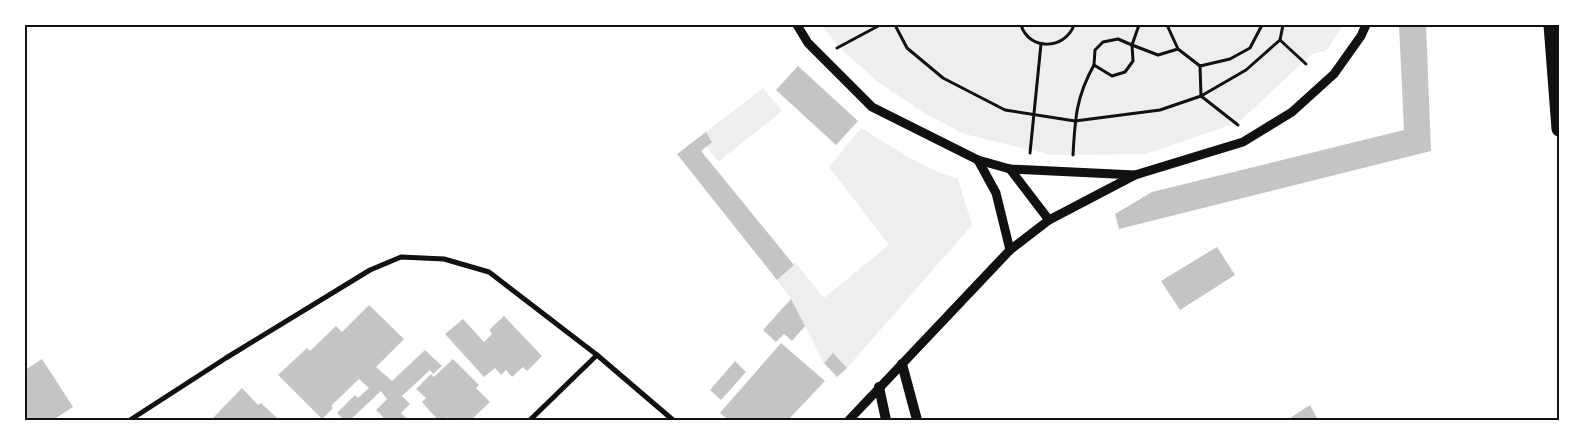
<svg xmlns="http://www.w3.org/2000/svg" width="1584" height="445" viewBox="0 0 1584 445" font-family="'IBM Plex Sans',sans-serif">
<rect width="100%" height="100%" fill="#fff"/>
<g fill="#eee">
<path d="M821,25H1343L1326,51L1312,54L1239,122L1146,154L1052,155L964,134L926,114L878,82L840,48Z"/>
<path d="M763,88L782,111L718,162L706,146L712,141L706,132Z"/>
<path d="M861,128C891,147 924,169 958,179L972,225L847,368L833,354L824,363L791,299L777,280L796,263L824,298L889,245L829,167Z"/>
</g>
<g fill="#c4c4c4">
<path d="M1399,25H1426L1431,151L1119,229L1115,214L1152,192L1404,130Z"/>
<path d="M798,66L858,121L836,145L776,90Z"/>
<path d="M706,132L712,142L701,151L794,265L777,280L677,154Z"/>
<path d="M1217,247L1235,275L1180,310L1161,281Z"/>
<path d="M791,299L805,326L792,341L784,334L776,342L763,330Z"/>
<path d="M369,305L404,339L376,367L392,381L425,350L442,366L433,374L430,370L402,396L410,404L401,413L408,420H386L376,410L387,399L381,391L350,420H344L337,413L355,395L358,398L369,388L359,379L331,406L333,408L322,419L278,375L307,348L310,351L336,326L342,332Z"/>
<path d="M504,316L542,356L527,371L523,367L512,377L506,370L501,375L495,368L484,377L445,334L463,319L484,342L492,334L489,330Z"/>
<path d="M781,343L825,381L788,420H729L720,413Z"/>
<path d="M833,353L847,368L837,377L824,363Z"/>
<path d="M42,359L73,407L53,420H25V370Z"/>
<path d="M453,359L479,385L476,388L490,402L471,420H451L448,417L444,420H438L422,402L426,398L416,389L431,374L434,377Z"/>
<path d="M735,361L746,372L721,400L710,390Z"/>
<path d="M242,388L258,405L261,403L279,420H211Z"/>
<path d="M1310,405L1318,420H1287Z"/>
</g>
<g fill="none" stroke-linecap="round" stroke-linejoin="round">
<g stroke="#111" stroke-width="3">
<path d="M895,25L907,48L943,78L1005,110L1075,121L1160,110L1201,96L1246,70L1280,40L1283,25"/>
<path d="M1021,25C1029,51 1065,50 1074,25"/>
<path d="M1139,25L1132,45L1158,55L1178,49"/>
<path d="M1167,25L1178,49L1200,66"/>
<path d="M1118,39L1132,45L1133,61L1125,72L1112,76L1094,65L1095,50L1103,42Z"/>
<path d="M1280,40L1306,64"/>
<path d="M837,48L880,25"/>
<path d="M1200,66L1201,96L1238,125"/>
<path d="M1200,66L1230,59L1250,48L1262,25"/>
<path d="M1030,153L1041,44"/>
<path d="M1073,155C1075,119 1076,97 1094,65"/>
</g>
<g stroke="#111" stroke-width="5">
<path d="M130,420L226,358L370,270L401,257L444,259L489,272L597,355L673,420"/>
<path d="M530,420L597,355"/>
</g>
<g stroke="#111" stroke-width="9">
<path d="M797,25L808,43L872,107L978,160L1010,169L1135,175"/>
<path d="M978,160L996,193L1010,250"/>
<path d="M1010,169L1049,220"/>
<path d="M849,420L1010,250L1049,220L1135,175L1243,142L1292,112L1334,74L1361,36L1366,25"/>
</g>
<g stroke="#111" stroke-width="10">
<path d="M902,364L917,420"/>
<path d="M879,387L886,420"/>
</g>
<path stroke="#111" stroke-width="15" d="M1551,25L1559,129"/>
</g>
<rect width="1584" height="445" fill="none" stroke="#ffffff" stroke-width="52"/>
<rect x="26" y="26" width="1532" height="393" fill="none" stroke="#111" stroke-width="2"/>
</svg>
